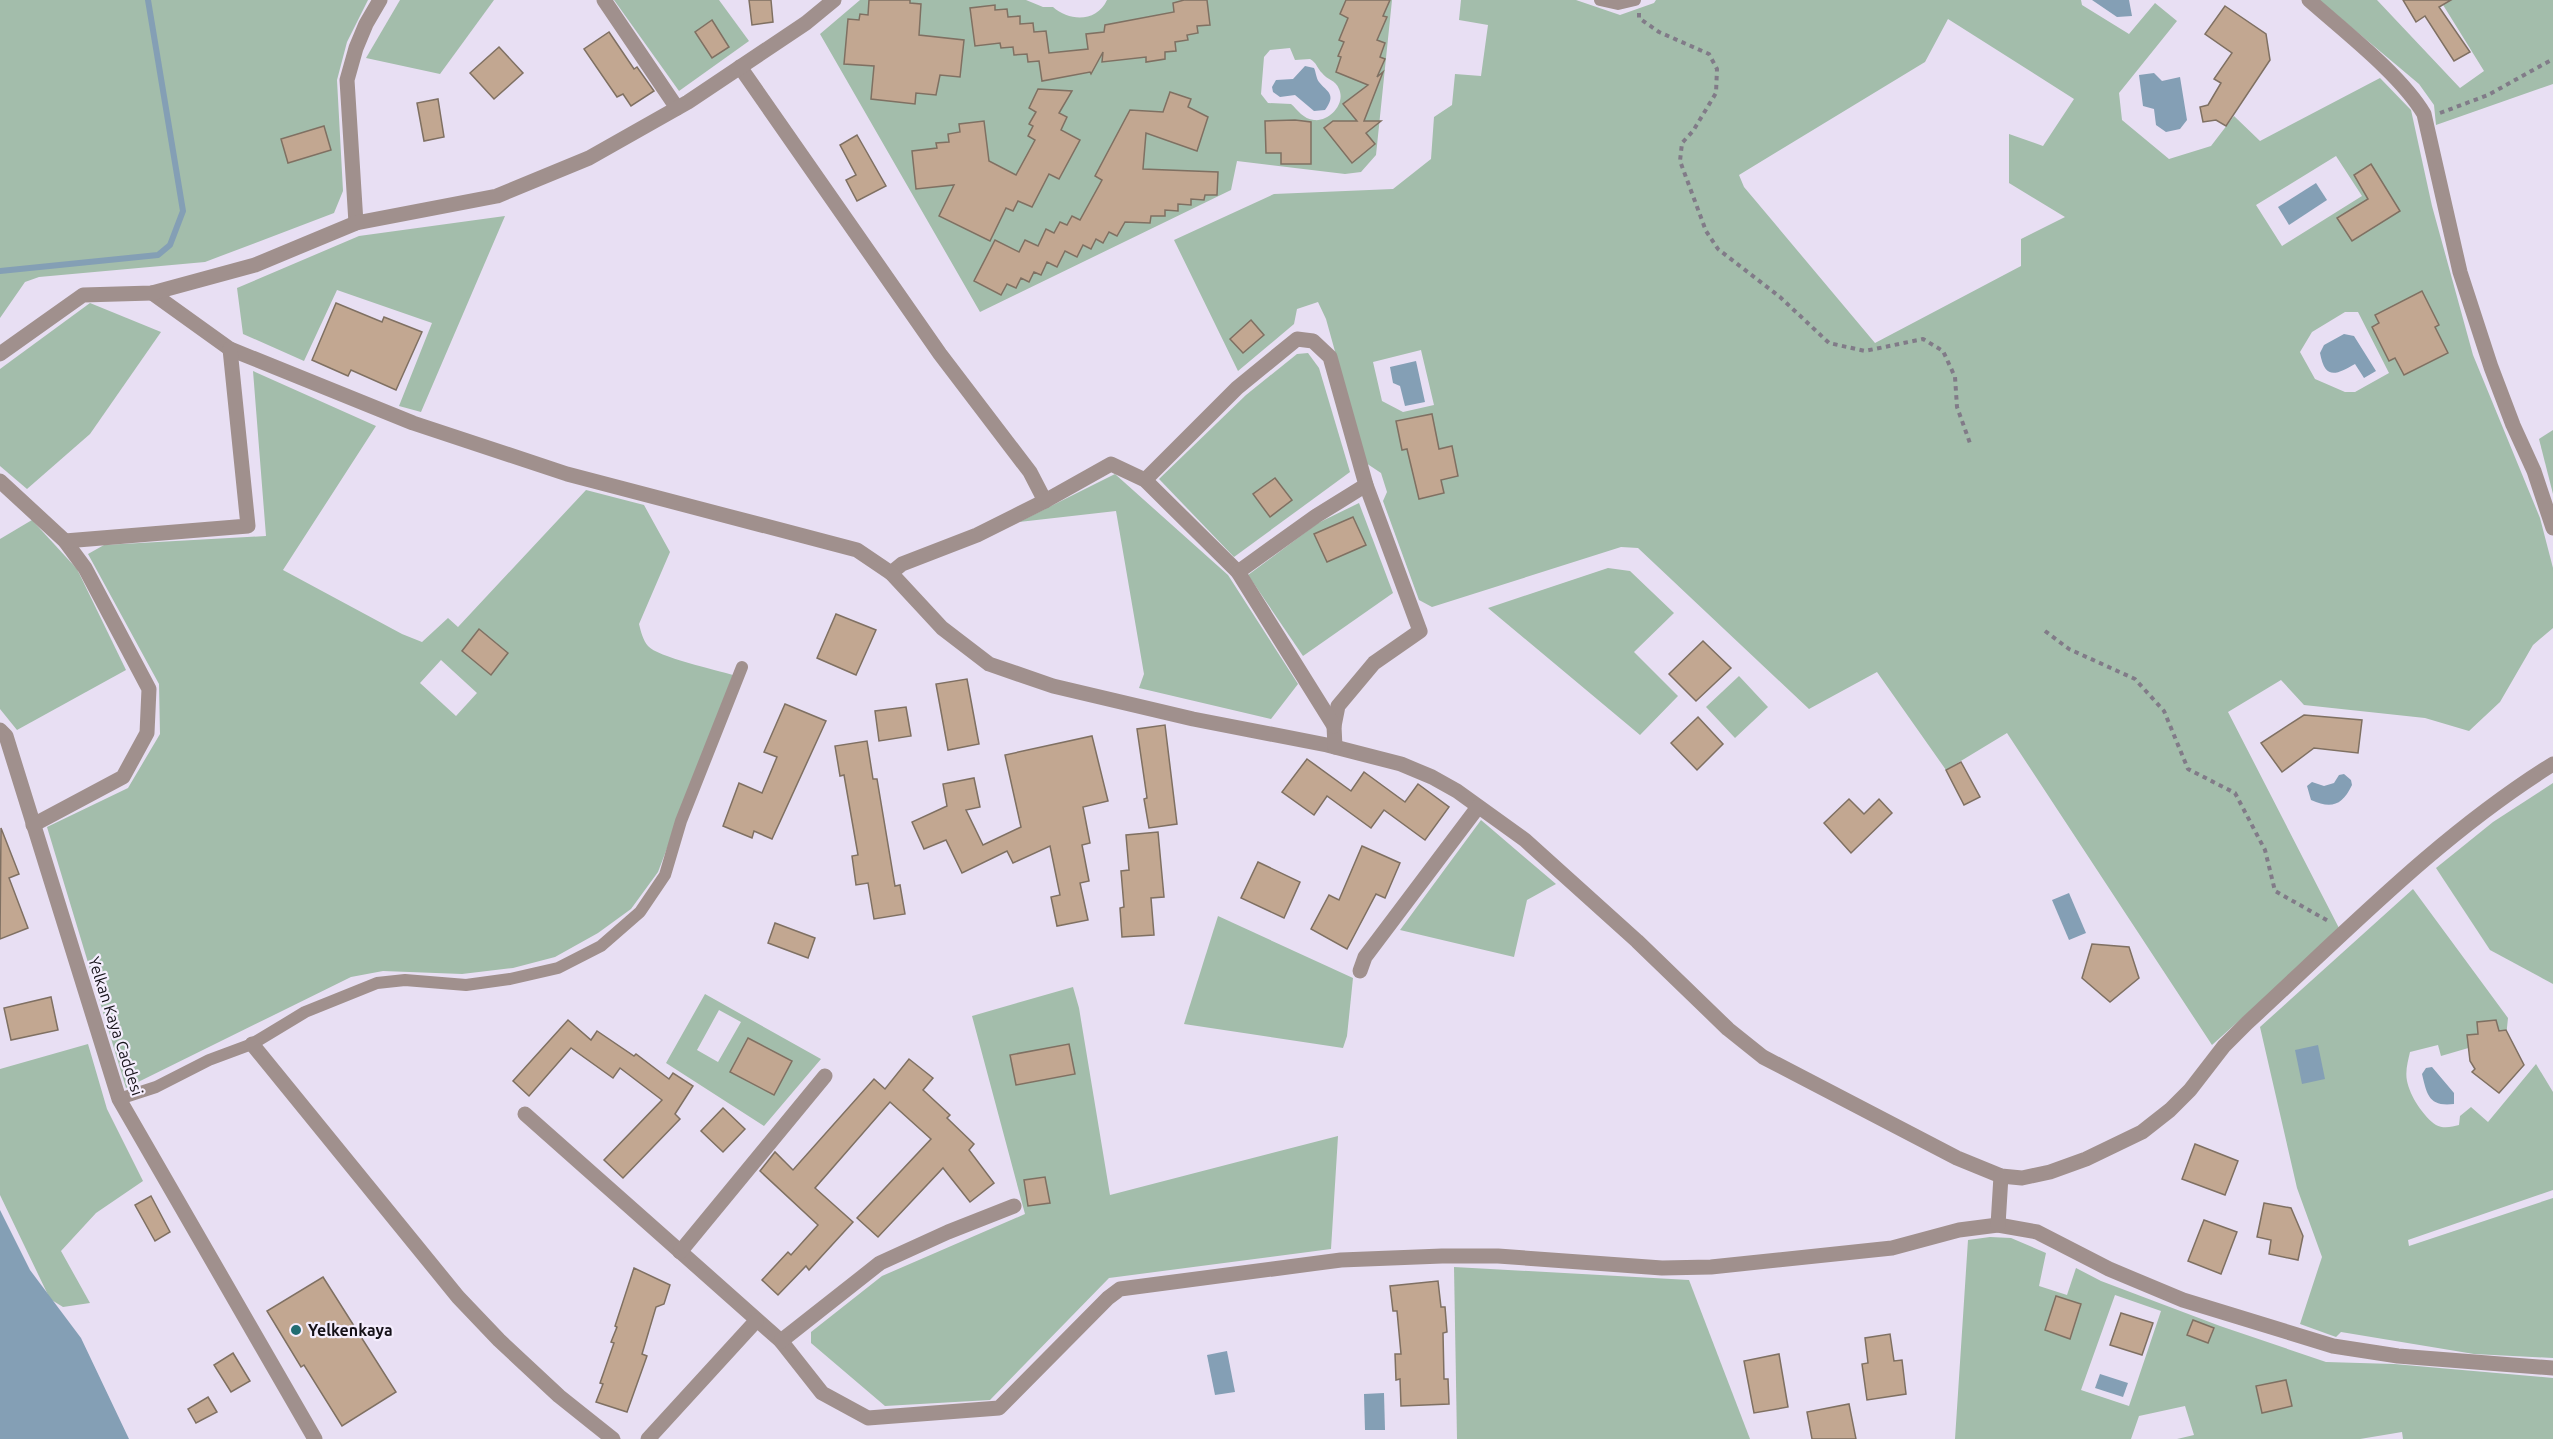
<svg xmlns="http://www.w3.org/2000/svg" width="2553" height="1439" viewBox="0 0 2553 1439" font-family="Ubuntu,sans-serif">
<rect width="100%" height="100%" fill="#e8dff3"/>
<g fill="#a3bdab" fill-rule="evenodd">
<path d="M0,0H368L347,42L337,80L343,191L334,213L205,262L39,277L25,282L0,318Z"/>
<path d="M400,0H494L440,74L366,58Z"/>
<path d="M614,0H719L749,41L679,91Z"/>
<path d="M860,0H1026L1043,7H1053C1070,22 1097,22 1107,0H1392L1376,155L1361,172L1345,174L1237,161L1231,190L980,312L820,34ZM1290,48L1295,60L1310,59C1317,63 1317,68 1322,73C1327,80 1336,80 1339,89C1346,104 1329,122 1314,120C1303,119 1298,110 1291,104L1268,103L1261,94L1264,57L1270,50Z"/>
<path d="M1461,0H1576L1620,15L1654,3L1656,0H2081L2082,5L2129,34L2155,3L2177,21L2119,93L2122,120L2169,159L2211,146L2234,116L2260,141L2380,78L2411,110L2432,206L2473,355L2540,518L2553,568V628L2533,645L2500,702L2469,731L2425,718L2304,705L2281,680L2228,712L2340,930L2212,1045L2007,733L1946,770L1877,672L1809,709L1638,548L1621,547L1432,607L1419,600L1383,501L1387,492L1381,473L1366,463L1326,319L1318,302L1297,309L1294,324L1238,371L1174,240L1274,194L1393,189L1431,159L1434,117L1452,105L1455,74L1481,76L1488,25L1459,20ZM1948,19L2074,99L2043,146L2009,134V183L2065,217L2021,239V266L1875,343L1744,187L1739,175L1925,62ZM2336,156L2362,196L2282,246L2256,205ZM2345,312H2358L2389,373L2355,392H2345L2315,379L2300,352L2312,332ZM1421,350L1434,405L1403,412L1382,401L1373,362Z"/>
<path d="M2319,0H2377L2460,88L2484,71L2440,0H2553V84L2436,125L2434,105L2419,84Z"/>
<path d="M505,216L421,412L399,406L432,323L337,290L304,361L243,334L237,288L359,236Z"/>
<path d="M90,303L161,332L90,434L27,489L0,466V369Z"/>
<path d="M1308,353L1319,368L1350,472L1234,557L1159,479L1246,395L1297,354Z"/>
<path d="M253,371L376,426L283,570L402,634L422,642L448,618L458,627L586,490L644,505L670,552L639,624C641,632 643,640 648,646C657,657 717,670 733,675L658,872L631,909L598,933L555,957L513,968L462,974L383,971L351,977L126,1088L47,827L128,788L160,734L159,684L88,554L104,545L266,536ZM441,660L477,693L456,716L420,683Z"/>
<path d="M2553,430V494L2539,439Z"/>
<path d="M1115,474L1228,575L1298,684L1271,719L1139,688L1144,674L1116,511L1019,522Z"/>
<path d="M1359,503L1393,593L1303,656L1248,575L1318,523Z"/>
<path d="M32,520L77,569L126,670L17,730L0,709V539Z"/>
<path d="M1608,568L1630,571L1674,613L1634,652L1678,696L1640,735L1488,608Z"/>
<path d="M1739,676L1768,707L1735,738L1706,707Z"/>
<path d="M2553,783V984L2490,950L2436,868L2493,822Z"/>
<path d="M1481,820L1556,884L1527,900L1514,957L1400,930Z"/>
<path d="M2413,889L2508,1018L2506,1037L2441,1056L2438,1045L2410,1052C2408,1061 2405,1071 2407,1081C2410,1096 2423,1116 2436,1125C2443,1129 2452,1127 2459,1125L2460,1116L2471,1107L2488,1122L2536,1064L2553,1092V1190L2408,1240L2409,1246L2553,1198V1358L2474,1354L2341,1332L2336,1337L2300,1324L2322,1257L2297,1188L2260,1027Z"/>
<path d="M1218,916L1353,978L1347,1036L1343,1048L1184,1024Z"/>
<path d="M1073,987L1079,1008L1110,1195L1338,1136L1331,1249L1109,1278L990,1400L885,1406L811,1343V1332L882,1276L1025,1214L972,1016Z"/>
<path d="M705,994L821,1059L764,1126L666,1063ZM719,1010L741,1022L718,1062L697,1050Z"/>
<path d="M88,1044L107,1109L143,1181L96,1213L61,1251L90,1303L63,1307L50,1299L0,1195V1069Z"/>
<path d="M1990,1237L2011,1238L2046,1253L2039,1286L2067,1295L2076,1268L2101,1281L2220,1326L2326,1362L2394,1364L2553,1378V1439H2403L2402,1432L2360,1439H2177L2194,1435L2185,1406L2139,1416L2131,1439H1955L1968,1240ZM2115,1295L2161,1311L2129,1406L2081,1390Z"/>
<path d="M1454,1267L1689,1280L1750,1439H1457Z"/>
</g>
<g fill="#849fb5">
<path d="M2092,0H2129L2132,16L2117,17Z"/>
<path d="M1305,66L1314,68C1316,72 1316,78 1319,82C1327,92 1337,94 1325,110L1314,111L1295,95L1280,97L1273,92L1272,87L1276,80L1293,79Z"/>
<path d="M2154,73L2162,81L2180,77L2187,120L2180,129L2166,132L2156,125L2154,109L2143,106L2139,75Z"/>
<path d="M2316,183L2327,200L2289,225L2278,207Z"/>
<path d="M2344,334L2354,336L2376,371L2364,378L2355,364C2336,375 2325,380 2320,353L2324,345Z"/>
<path d="M1416,361L1425,402L1405,406L1400,386L1393,383L1390,367Z"/>
<path d="M2344,774L2351,780L2352,785C2342,806 2331,809 2311,800L2307,786L2312,782L2324,786L2334,783L2339,775Z"/>
<path d="M2069,893L2086,933L2069,940L2052,900Z"/>
<path d="M2318,1045L2325,1079L2302,1084L2295,1050Z"/>
<path d="M2432,1067L2454,1093V1104C2429,1107 2427,1095 2422,1074L2426,1068Z"/>
<path d="M0,1210L30,1270L81,1338L129,1439H0Z"/>
<path d="M1227,1351L1235,1392L1215,1395L1207,1355Z"/>
<path d="M2100,1374L2128,1383L2123,1397L2095,1388Z"/>
<path d="M1384,1393L1385,1430H1365L1364,1394Z"/>
</g>
<g fill="none" stroke-linecap="round" stroke-linejoin="round">
<path stroke="#849fb5" stroke-width="6" d="M0,271L158,255L170,245L183,211L148,0"/>
</g>
<g fill="#c2a791" stroke="#7f7062" stroke-width="1.5">
<path d="M749,0H771L773,22L752,25Z"/>
<path d="M869,0H910V3L921,4L919,35L964,40L960,77L940,75L936,95L916,93L915,104L871,99L874,66L844,64L848,19L859,20L860,14L868,15Z"/>
<path d="M1184,0H1207L1210,25L1197,26L1198,33L1187,35L1188,40L1175,42L1176,51L1165,52V59L1146,62V57L1102,62L1103,52L1091,74L1090,72L1042,81L1039,61L1028,62L1027,54L1014,55L1013,47L1001,48L1000,43L975,46L970,8L995,5V10L1007,9L1008,17L1020,16V24L1033,23L1034,32L1046,31L1049,53L1088,49L1086,34L1104,32L1105,25L1174,12L1173,3Z"/>
<path d="M1346,0H1390L1383,16L1387,17L1377,40L1385,43L1380,57L1385,59L1377,77L1383,72L1364,121H1381L1366,133L1375,144L1352,163L1324,128L1333,121H1357L1343,104L1368,85L1336,72L1341,57L1338,56L1344,42L1339,40L1348,18L1340,14Z"/>
<path d="M2403,0H2451L2439,7L2470,52L2454,61L2425,16L2416,22Z"/>
<path d="M2225,6L2266,34L2270,60L2226,126L2216,120L2203,122L2200,107L2208,105L2221,83L2214,79L2232,53L2205,34Z"/>
<path d="M712,20L729,47L712,58L695,32Z"/>
<path d="M609,32L634,69L637,67L654,91L631,106L623,94L617,97L584,49Z"/>
<path d="M499,47L523,73L494,99L470,73Z"/>
<path d="M1038,89L1072,91L1059,113L1067,117L1061,130L1080,140L1059,179L1049,174L1032,207L1018,201L1013,211L1006,208L990,241L939,216L954,185L916,189L912,151L937,148L936,143L949,142L948,134L960,132L959,124L984,121L989,161L1016,175L1035,140L1028,136L1033,126L1029,124L1036,112L1029,108Z"/>
<path d="M1170,92L1191,99L1188,107L1208,117L1197,151L1146,133L1143,169L1218,172L1217,195H1205L1204,200L1191,199V205L1178,204V211L1165,210V216H1151L1150,223L1125,222L1117,236L1109,232L1103,243L1096,239L1091,249L1083,245L1077,257L1065,251L1057,267L1047,262L1041,275L1034,272L1029,282L1021,278L1016,288L1007,284L1001,295L974,281L995,240L1019,252L1025,240L1038,246L1046,229L1054,233L1060,222L1067,225L1072,216L1080,220L1102,180L1095,176L1130,110L1163,112Z"/>
<path d="M438,99L444,137L424,141L417,103Z"/>
<path d="M1295,120L1311,122V164H1281V153H1266L1265,121Z"/>
<path d="M324,126L331,150L288,163L281,139Z"/>
<path d="M857,135L886,186L857,201L846,180L856,175L840,145Z"/>
<path d="M2371,164L2400,211L2352,241L2337,218L2368,199L2354,175Z"/>
<path d="M2422,291L2439,325L2435,327L2448,353L2404,375L2395,358L2389,361L2372,327L2379,323L2375,315Z"/>
<path d="M336,303L382,322L384,317L422,332L396,390L351,370L348,376L312,360Z"/>
<path d="M1251,320L1264,335L1243,353L1230,339Z"/>
<path d="M1432,414L1439,449L1452,446L1458,476L1441,480L1444,493L1419,499L1407,449L1402,450L1396,421Z"/>
<path d="M1275,478L1292,500L1270,517L1253,494Z"/>
<path d="M1353,517L1366,545L1327,562L1314,534Z"/>
<path d="M836,614L876,630L856,675L817,658Z"/>
<path d="M479,629L508,653L491,675L462,651Z"/>
<path d="M1703,641L1731,668L1696,701L1669,674Z"/>
<path d="M967,679L979,744L948,750L936,684Z"/>
<path d="M785,704L826,721L772,839L754,831L752,838L723,826L739,783L762,793L777,757L764,752Z"/>
<path d="M906,707L911,736L879,741L875,711Z"/>
<path d="M2304,715L2362,720L2358,753L2314,748L2282,772L2261,743Z"/>
<path d="M1698,717L1723,744L1697,770L1671,743Z"/>
<path d="M1165,725L1177,824L1149,828L1144,799L1147,798L1137,729Z"/>
<path d="M1092,736L1108,801L1083,807L1090,843L1082,845L1089,881L1080,883L1088,920L1057,926L1051,897L1060,895L1050,846L1013,863L1007,851L962,873L946,840L924,849L912,822L947,806L943,784L974,778L980,807L966,810L983,845L1021,827L1005,755Z"/>
<path d="M867,741L873,779H877L895,886L900,885L905,914L874,919L868,883L856,885L852,856L858,855L844,775L840,776L835,746Z"/>
<path d="M1307,759L1351,791L1364,772L1405,802L1418,784L1449,807L1425,840L1384,810L1371,828L1327,796L1314,815L1282,792Z"/>
<path d="M1961,762L1980,797L1964,805L1946,770Z"/>
<path d="M1849,799L1864,814L1879,799L1892,813L1851,853L1824,823Z"/>
<path d="M1,828L19,874L9,878L28,928L0,939Z"/>
<path d="M1158,832L1164,897L1151,898L1154,935L1122,937L1120,908L1124,907L1121,871L1129,870L1126,835Z"/>
<path d="M1362,846L1400,863L1385,898L1376,894L1347,949L1311,929L1329,895L1339,900Z"/>
<path d="M1258,862L1300,882L1284,918L1241,898Z"/>
<path d="M775,923L815,938L808,958L768,943Z"/>
<path d="M2092,944L2129,947L2139,978L2110,1002L2082,978Z"/>
<path d="M51,997L58,1030L11,1040L4,1008Z"/>
<path d="M568,1020L591,1040L597,1031L634,1056L636,1054L669,1079L673,1073L693,1086L675,1114L680,1119L623,1178L604,1160L662,1100L620,1068L613,1078L571,1048L529,1096L513,1081Z"/>
<path d="M2496,1020L2499,1031L2506,1030L2524,1065L2499,1093L2472,1072L2475,1069L2470,1061L2467,1035L2478,1034L2477,1022Z"/>
<path d="M748,1038L792,1061L774,1095L730,1072Z"/>
<path d="M1069,1044L1075,1074L1016,1085L1010,1055Z"/>
<path d="M909,1059L933,1078L923,1090L950,1115L947,1118L974,1144L969,1150L994,1183L970,1202L943,1168L878,1237L857,1218L931,1139L890,1102L815,1188L853,1222L809,1270L806,1266L778,1295L762,1280L788,1252L791,1255L818,1225L760,1171L775,1152L793,1170L874,1079L885,1089Z"/>
<path d="M723,1108L745,1129L723,1152L701,1131Z"/>
<path d="M2195,1144L2238,1161L2225,1195L2182,1179Z"/>
<path d="M1045,1177L1050,1203L1028,1206L1024,1180Z"/>
<path d="M151,1196L170,1232L155,1241L135,1205Z"/>
<path d="M2264,1203L2291,1208L2303,1236L2298,1260L2269,1254L2271,1240L2257,1237Z"/>
<path d="M2204,1220L2237,1232L2221,1274L2188,1261Z"/>
<path d="M634,1268L670,1285L664,1304L656,1307L642,1354L647,1356L627,1412L596,1402L603,1384L600,1383L614,1343L611,1342L617,1327L615,1326Z"/>
<path d="M323,1277L396,1392L342,1426L304,1365L301,1367L267,1311Z"/>
<path d="M1438,1281L1441,1307H1445L1447,1332L1443,1333L1444,1379H1448L1449,1404L1401,1406L1400,1379L1396,1380L1395,1354H1401L1397,1311H1393L1390,1286Z"/>
<path d="M2056,1296L2081,1304L2070,1339L2045,1330Z"/>
<path d="M2121,1313L2153,1323L2142,1355L2110,1345Z"/>
<path d="M2193,1320L2214,1328L2208,1343L2187,1335Z"/>
<path d="M1890,1334L1894,1361L1902,1360L1906,1394L1867,1400L1862,1364L1868,1363L1865,1338Z"/>
<path d="M233,1353L250,1381L231,1392L214,1365Z"/>
<path d="M1779,1354L1788,1407L1754,1413L1744,1361Z"/>
<path d="M2286,1380L2292,1406L2262,1413L2256,1386Z"/>
<path d="M208,1397L217,1412L196,1423L188,1409Z"/>
<path d="M1849,1404L1856,1439H1812L1807,1412Z"/>
</g>
<g fill="none" stroke-linecap="round" stroke-linejoin="round">
<g stroke="#817b88" stroke-width="4" stroke-dasharray="4.5 4.5" stroke-linecap="butt">
<path d="M1639,13V18L1659,32L1709,54L1717,69L1716,93L1693,131L1682,143L1680,161L1706,231L1718,249L1780,297L1829,343L1865,351L1923,339L1943,351L1955,377L1957,407L1971,446"/>
<path d="M2440,113L2488,95L2553,59"/>
<path d="M2045,631L2069,649L2135,679L2164,711L2188,769L2235,793L2265,850L2275,891L2330,922"/>
</g>
<g stroke="#a0908d" stroke-width="12">
<path d="M1600,0L1618,4L1635,0"/>
<path d="M119,1099L156,1087L209,1060L252,1044L305,1012L377,983L405,980L466,985L510,979L558,968L601,946L640,912L665,875L681,821L742,667"/>
</g>
<g stroke="#a0908d" stroke-width="15">
<path d="M604,0L677,108"/>
<path d="M740,67L940,354L1030,472L1045,501L977,535L902,564L891,573"/>
<path d="M356,223L347,80L356,48L366,24L380,0"/>
<path d="M152,293L230,349L413,423L567,474L857,550L891,573L942,628L989,664L1053,686L1193,719L1327,745L1401,764L1432,777L1457,791L1525,840L1637,941L1728,1029L1763,1057L1957,1158L2001,1176L2022,1178L2050,1172L2086,1159L2142,1132L2170,1110L2190,1090L2224,1046L2247,1023C2346,932 2439,835 2553,764"/>
<path d="M1145,480L1237,388L1297,339L1313,341L1330,357L1366,485L1420,631L1374,663L1338,706L1334,726L1335,747"/>
<path d="M0,481L65,541L85,568L149,689L147,733L123,777L33,825"/>
<path d="M1045,501L1111,464L1145,480L1238,572"/>
<path d="M65,541L248,526L230,349"/>
<path d="M1334,726L1238,572L1316,516L1366,485"/>
<path d="M1360,971L1365,957L1478,807"/>
<path d="M252,1044L458,1297L499,1340L559,1396L613,1439"/>
<path d="M525,1114L781,1341L822,1393L868,1418L999,1408L1108,1298L1120,1289L1341,1260L1442,1256H1498L1662,1268L1711,1267L1892,1248L1959,1230L1998,1225L2037,1232L2109,1269L2183,1300L2333,1346L2398,1356L2553,1368"/>
<path d="M1998,1225L2001,1176"/>
<path d="M680,1252L825,1076"/>
<path d="M781,1341L880,1263L948,1232L1014,1206"/>
<path d="M648,1439L756,1321"/>
</g>
<g stroke="#a0908d" stroke-width="15">
<path d="M2309,0C2344,31 2401,75 2424,114L2460,272L2491,367L2513,425L2534,471L2553,528"/>
<path d="M0,354L83,295L152,293L255,265L356,223L497,196L589,158L688,102L806,23L834,0"/>
<path d="M0,730L6,736L119,1099L315,1439"/>
</g>
</g>
<circle fill="#216c72" stroke="#f4edfd" stroke-width="2" cx="296" cy="1330" r="6"/>
<g text-anchor="middle" stroke-width="4.5" stroke-linejoin="round" paint-order="stroke">
<g font-size="16" fill="#141017" stroke="#f4edfd">
<text transform="translate(116 1026) rotate(72)" y="6">Yelkan Kaya Caddesi</text>
</g>
<g font-size="16" font-weight="bold" fill="#141017" stroke="#f4edfd" text-anchor="start">
<text x="308" y="1336">Yelkenkaya</text>
</g>
</g>
</svg>
